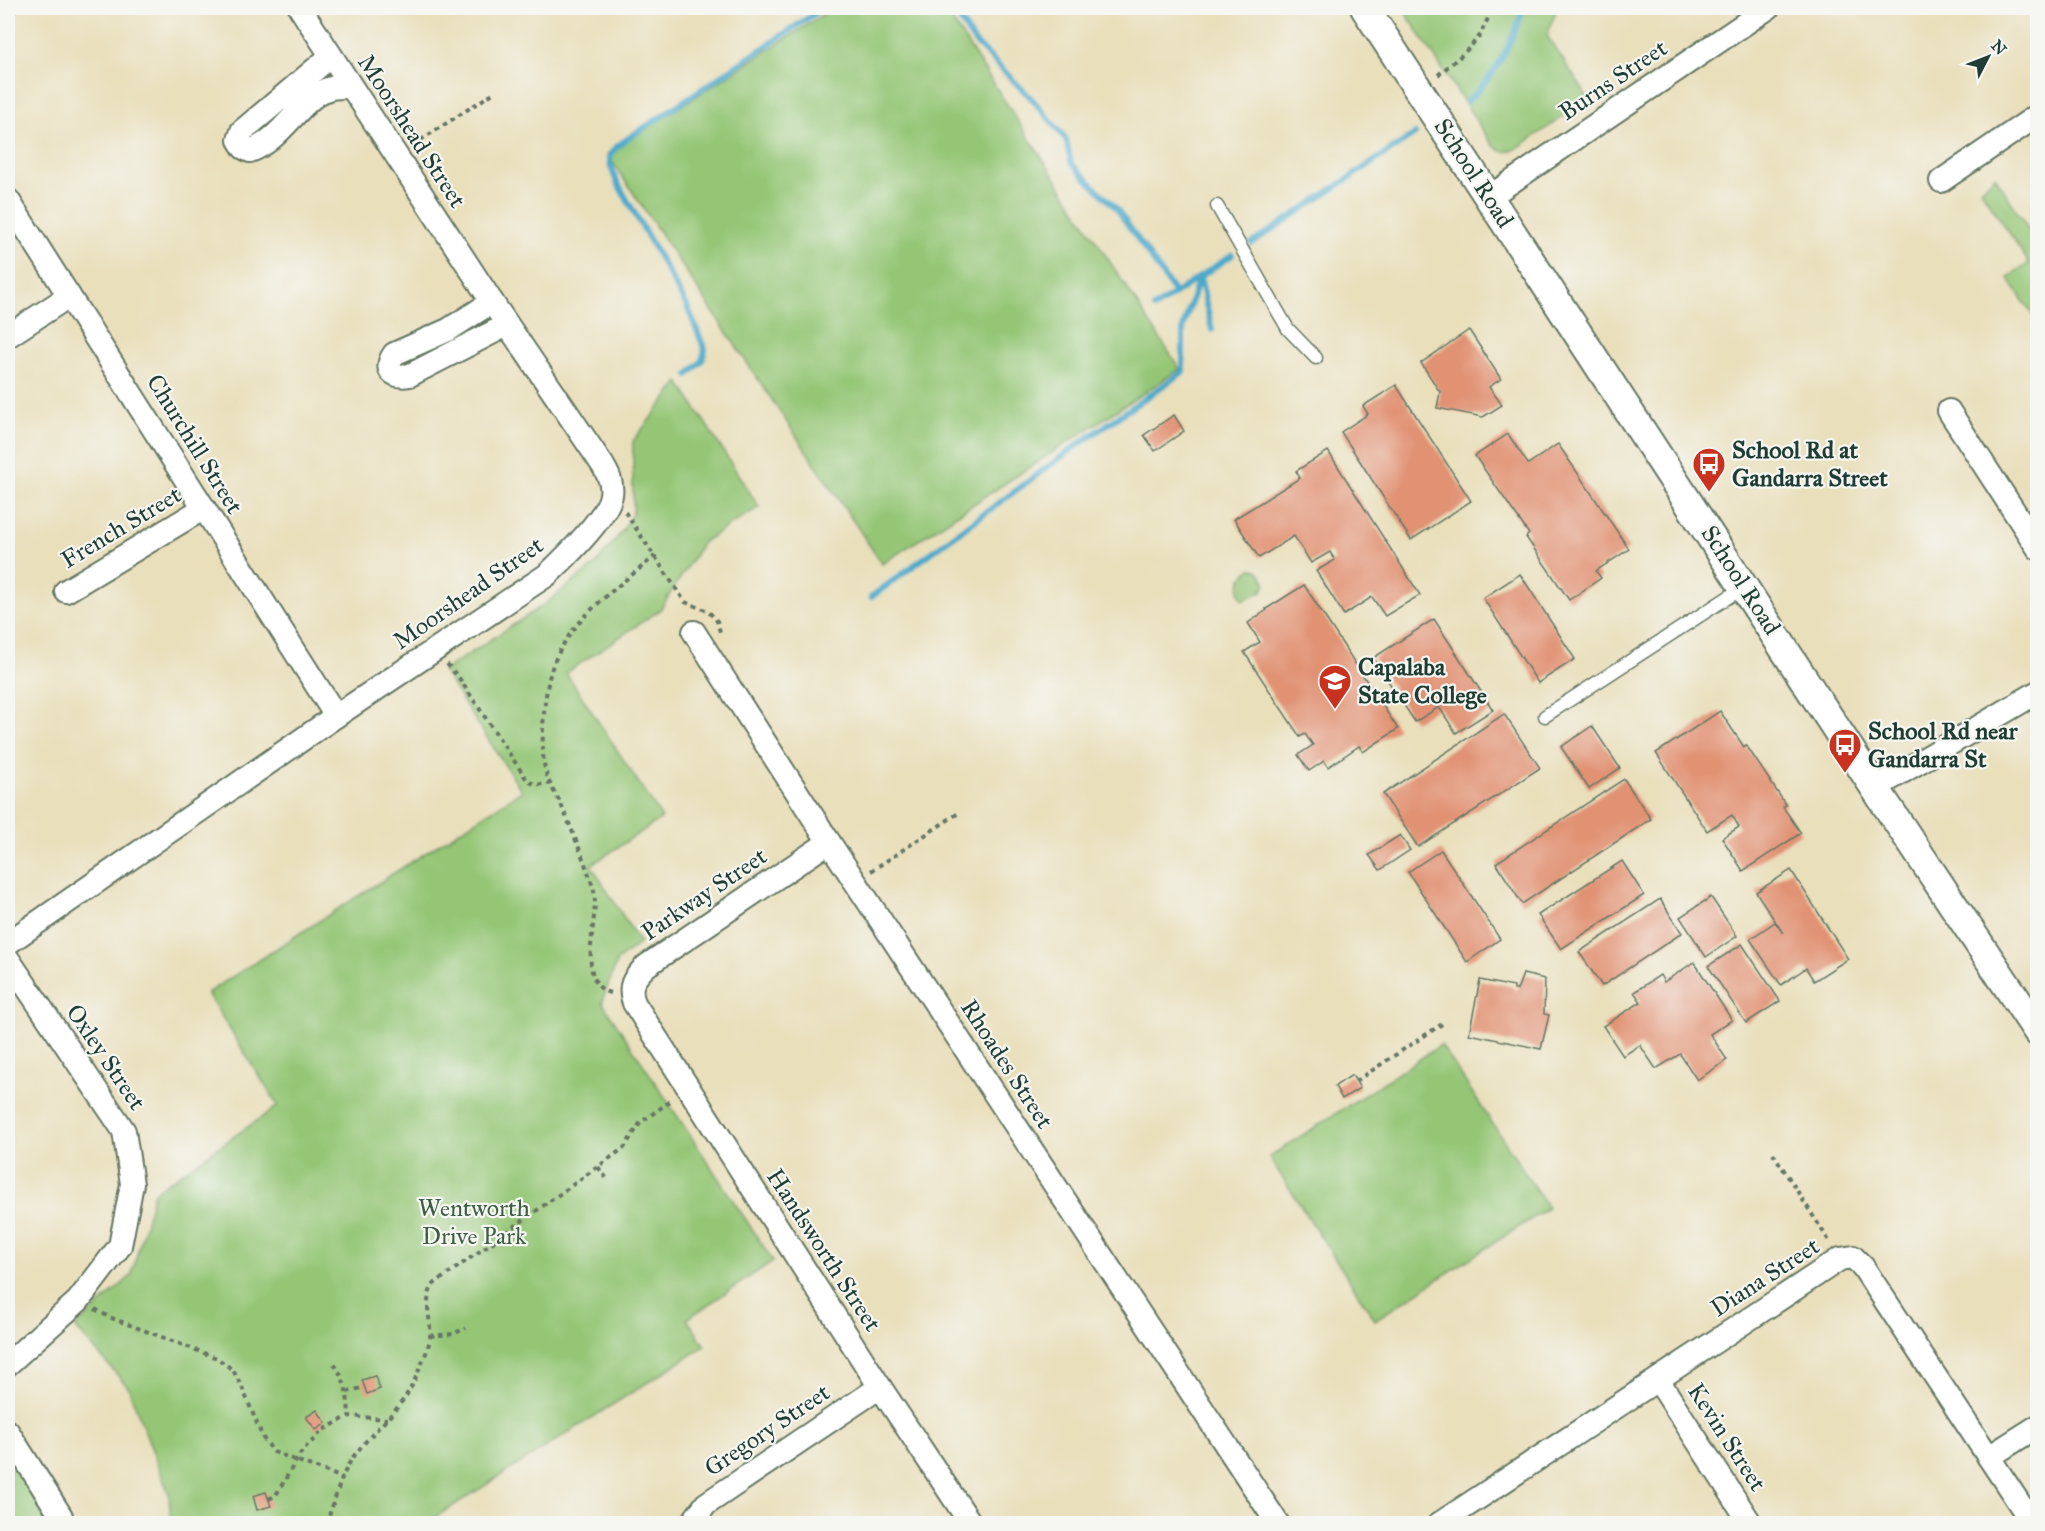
<svg xmlns="http://www.w3.org/2000/svg" width="2045" height="1531" viewBox="0 0 2045 1531" font-family="'IM FELL Great Primer',serif">
<rect width="100%" height="100%" fill="#f6f6f2"/>
<filter id="ink" filterUnits="userSpaceOnUse"><feTurbulence type="fractalNoise" baseFrequency=".0167" numOctaves="2"/><feDisplacementMap in="SourceGraphic" scale="12" xChannelSelector="R" yChannelSelector="G"/><feConvolveMatrix kernelMatrix="1 2 1 2 8 2 1 2 1" color-interpolation-filters="sRGB"/></filter>
<filter id="wash" filterUnits="userSpaceOnUse"><feTurbulence type="fractalNoise" baseFrequency=".008" numOctaves="4" result="noise"/><feDisplacementMap in="SourceGraphic" scale="24" xChannelSelector="R" yChannelSelector="G"/><feGaussianBlur stdDeviation="1.35" result="paint"/><feColorMatrix in="noise" values="0 0 0 0 0 0 0 0 0 0 0 0 0 0 0 0 0 1.4 0 .05"/><feComposite in="paint" operator="in"/></filter>
<g filter="url(#wash)">
<rect width="100%" height="100%" fill="#e9dfbb"/>
<g fill="#94c676" stroke="#5a8255" stroke-width="1.5">
<path d="M833,8H944L1180,369L882,564L607,154Z"/>
<path d="M1406,8H1557L1547,36L1589,99L1516,149C1504,154 1500,152 1491,143L1403,9Z"/>
<path d="M1995,176L2037,243V322L2008,278L2029,263L1981,190Z"/>
<path d="M679,382L759,507L703,542L660,610L566,673L662,818L591,865L640,943L617,961L602,1002L773,1261L687,1319L705,1346L434,1518L416,1523H171L169,1494L128,1387L75,1327L131,1276L154,1192L278,1106L207,993L522,791L443,671L542,606L595,565L623,530L633,512V441Z"/>
<path d="M1251,569C1261,568 1263,578 1266,585L1261,592L1243,600C1235,591 1241,576 1251,569Z"/>
<path d="M1441,1045L1548,1208L1375,1320L1269,1157Z"/>
<path d="M8,1457L40,1503L43,1523H8Z"/>
</g>
<g fill="none" stroke-linecap="round" stroke-linejoin="round">
<g stroke="#4ba9ca" stroke-width="6">
<path d="M952,8L974,41L1032,99L1066,139L1071,163L1117,209L1175,293"/>
<path d="M1467,101C1498,75 1510,44 1524,8"/>
<path d="M1252,243L1415,134"/>
<path d="M1200,277L1212,330"/>
<path d="M1154,308L1232,255"/>
<path d="M688,375L702,361L705,350L687,306L617,182C607,158 605,154 627,139L823,8"/>
<path d="M871,597L1079,444L1183,372V327L1200,276"/>
</g>
</g>
<g id="blocks">
<g fill="#e19273">
<path d="M1469,330L1501,379L1489,387L1502,405L1483,417L1437,408L1440,392L1421,363Z"/>
<path d="M1396,385L1471,501L1411,540L1341,432L1368,414L1363,406Z"/>
<path d="M1174,415L1184,431L1155,451L1144,435Z"/>
<path d="M1508,434L1528,464L1558,444L1629,549L1596,571L1601,578L1569,600L1526,537L1529,534L1475,456Z"/>
<path d="M1328,451L1420,595L1385,616L1372,597L1344,615L1316,571L1335,560L1330,552L1311,563L1294,536L1259,558L1234,519L1300,478L1296,471Z"/>
<path d="M1520,574L1575,659L1538,683L1483,598Z"/>
<path d="M1304,585L1398,729L1363,752L1359,746L1328,767L1324,761L1309,771L1298,755L1313,745L1305,734L1300,737L1244,652L1260,642L1248,623L1267,610L1266,609Z"/>
<path d="M1434,619L1493,710L1456,733L1439,707L1415,722L1373,658Z"/>
<path d="M1720,711L1744,747L1746,745L1786,805L1783,807L1801,833L1743,871L1722,838L1739,827L1732,815L1707,831L1656,753Z"/>
<path d="M1504,714L1540,768L1418,847L1383,794Z"/>
<path d="M1592,726L1620,768L1589,789L1561,747Z"/>
<path d="M1624,779L1651,819L1522,904L1496,863Z"/>
<path d="M1400,835L1410,850L1380,870L1369,855Z"/>
<path d="M1441,850L1500,939L1467,962L1408,872Z"/>
<path d="M1622,861L1644,895L1561,949L1538,915Z"/>
<path d="M1791,870L1848,959L1814,981L1806,968L1781,985L1750,939L1775,922L1783,933L1756,892Z"/>
<path d="M1711,897L1737,936L1706,957L1680,917Z"/>
<path d="M1660,899L1682,933L1602,986L1579,952Z"/>
<path d="M1742,944L1780,1001L1746,1023L1708,966Z"/>
<path d="M1694,962L1732,1020L1710,1034L1727,1060L1697,1080L1680,1054L1656,1069L1640,1045L1623,1056L1603,1026L1641,1002L1634,992L1660,975L1664,982Z"/>
<path d="M1523,974L1545,979L1544,1014L1549,1015L1541,1049L1469,1034L1480,980L1514,987V990H1517Z"/>
<path d="M1352,1075L1360,1088L1342,1099L1335,1086Z"/>
<path d="M375,1376L380,1389L367,1394L362,1380Z"/>
<path d="M317,1410L326,1423L316,1430L306,1417Z"/>
<path d="M266,1492L271,1506L257,1510L253,1496Z"/>
</g>
</g>
</g>
<g filter="url(#ink)">
<use href="#blocks" fill-opacity="0" stroke="#667663" stroke-width="1.5"/>
<g fill="none" stroke-linecap="round" stroke-linejoin="round">
<g stroke="#667663" stroke-width="15">
<g id="service">
<path d="M1217,206L1288,329L1316,358"/>
<path d="M1545,716L1744,587"/>
</g>
</g>
<g stroke="#667663" stroke-width="26">
<g id="minor">
<path d="M331,56L242,131L239,140L244,148L250,151C283,140 302,95 331,88C337,87 344,87 350,87"/>
<path d="M1941,181L2038,115"/>
<path d="M1489,197L1768,8"/>
<path d="M8,200L336,716"/>
<path d="M492,302L448,330L394,354C383,370 393,378 410,375L507,325"/>
<path d="M8,336L69,296"/>
<path d="M1949,411L2038,548"/>
<path d="M66,591L204,508"/>
<path d="M694,632L829,842L1278,1524"/>
<path d="M1875,788L2038,692"/>
<path d="M829,842L646,966C633,979 628,986 634,1003L880,1387L971,1524"/>
<path d="M8,943L336,716L547,575C564,559 608,516 611,495C613,483 608,474 602,464L492,302L300,8"/>
<path d="M8,959L124,1131L132,1184L120,1246L78,1301L8,1364"/>
<path d="M1658,1380L1751,1524"/>
<path d="M8,1432L61,1516L62,1524"/>
<path d="M1989,1457L2038,1426"/>
<path d="M691,1524L706,1504L880,1387"/>
<path d="M1439,1524L1840,1259L1853,1257L1863,1267L2033,1524"/>
</g>
</g>
<g stroke="#667663" stroke-width="32">
<path id="tertiary" d="M1365,8L1875,788L2038,1032"/>
</g>
<g stroke="#667663" stroke-width="4" stroke-dasharray="4.5 4.5" stroke-linecap="butt">
<path d="M1438,75L1463,54L1479,37L1493,8"/>
<path d="M413,145L493,93"/>
<path d="M625,512L685,602L708,611L717,621L720,632"/>
<path d="M447,664L459,678L527,780C535,786 541,785 550,783"/>
<path d="M871,871L960,812"/>
<path d="M610,993C573,982 602,914 593,887C584,859 572,830 560,802C555,793 549,784 546,773C539,750 544,688 553,665C572,617 617,588 655,556"/>
<path d="M1356,1081L1442,1024"/>
<path d="M1773,1153L1831,1244"/>
<path d="M598,1167L607,1179"/>
<path d="M95,1309L109,1317L217,1358L233,1370L242,1387L263,1438L274,1452L343,1478"/>
<path d="M430,1336L453,1334L466,1328"/>
<path d="M334,1364C346,1380 348,1396 349,1416"/>
<path d="M347,1392L365,1387"/>
<path d="M269,1499L276,1495L300,1454L323,1430L349,1416L387,1419"/>
<path d="M326,1524C335,1501 341,1471 357,1452C378,1425 402,1410 416,1377C421,1364 428,1352 430,1338C432,1320 422,1300 434,1284L624,1148L641,1122L672,1100"/>
</g>
<use href="#service" stroke="#fff" stroke-width="12"/>
<use href="#minor" stroke="#fff" stroke-width="22"/>
<use href="#tertiary" stroke="#fff" stroke-width="28"/>
</g>
</g>
<defs>
<g id="bus-pin" transform="scale(1.725)"><path d="M0 17L-7.5 6A9.5 9.5 0 1 1 7.5 6Z" fill="#c8321e" stroke="#f6f6f2"/><path d="M-5-6H5V4H4V6H2V4H-2V6H-4V4H-5ZM-3.5-4V0h7V-4ZM-3.5 1.2v1.5H-2V1.2ZM2 1.2v1.5H3.5V1.2Z" fill="#fff"/></g>
<g id="school-pin" transform="scale(1.725)"><path d="M0 17L-7.5 6A9.5 9.5 0 1 1 7.5 6Z" fill="#c8321e" stroke="#f6f6f2"/><path d="M0-5L7-2L0 1L-7-2ZM-4 1L0 2.5L4 1V4Q0 6-4 4Z" fill="#fff"/></g>
</defs>
<g fill-rule="evenodd">
<use href="#bus-pin" x="1709" y="464"/>
<use href="#school-pin" x="1335" y="681"/>
<use href="#bus-pin" x="1845" y="745"/>
</g>
<g text-anchor="middle" stroke-width="4.5" stroke-linejoin="round" paint-order="stroke">
<g font-size="24" fill="#1f3d34" stroke="#f6f6f2">
<text transform="translate(1613 80) rotate(-34)" y="8">Burns Street</text>
<text transform="translate(412 131) rotate(57)" y="8">Moorshead Street</text>
<text transform="translate(1474 173) rotate(57)" y="8">School Road</text>
<text transform="translate(195 444) rotate(58)" y="8">Churchill Street</text>
<text transform="translate(121 527) rotate(-31)" y="8">French Street</text>
<text transform="translate(1741 580) rotate(57)" y="8">School Road</text>
<text transform="translate(468 593) rotate(-35)" y="8">Moorshead Street</text>
<text transform="translate(704 894) rotate(-34)" y="8">Parkway Street</text>
<text transform="translate(106 1057) rotate(56)" y="8">Oxley Street</text>
<text transform="translate(1007 1064) rotate(57)" y="8">Rhoades Street</text>
<text transform="translate(824 1250) rotate(57)" y="8">Handsworth Street</text>
<text transform="translate(1765 1277) rotate(-33)" y="8">Diana Street</text>
<text transform="translate(767 1430) rotate(-34)" y="8">Gregory Street</text>
<text transform="translate(1727 1437) rotate(57)" y="8">Kevin Street</text>
</g>
<g font-size="24" font-weight="bold" fill="#1f3d34" stroke="#f6f6f2" text-anchor="start">
<text x="1732" y="458">School Rd at<tspan x="1732" dy="28">Gandarra Street</tspan></text>
<text x="1358" y="675">Capalaba<tspan x="1358" dy="28">State College</tspan></text>
<text x="1868" y="739">School Rd near<tspan x="1868" dy="28">Gandarra St</tspan></text>
</g>
<g font-size="24" fill="#3c5f44" stroke="#f6f6f2">
<text x="474" y="1216">Wentworth<tspan x="474" dy="28">Drive Park</tspan></text>
</g>
</g>
<rect width="2045" height="1531" fill="none" stroke="#f6f6f2" stroke-width="30"/>
<g transform="translate(1988 57) rotate(48)" stroke="#f6f6f2" stroke-width="4.5" paint-order="stroke">
<path d="M0-4.5L10 22L0 15L-10 22Z" fill="#1f3d34"/>
<text y="-9" font-size="16" font-weight="bold" text-anchor="middle" fill="#1f3d34">N</text>
</g>
</svg>
